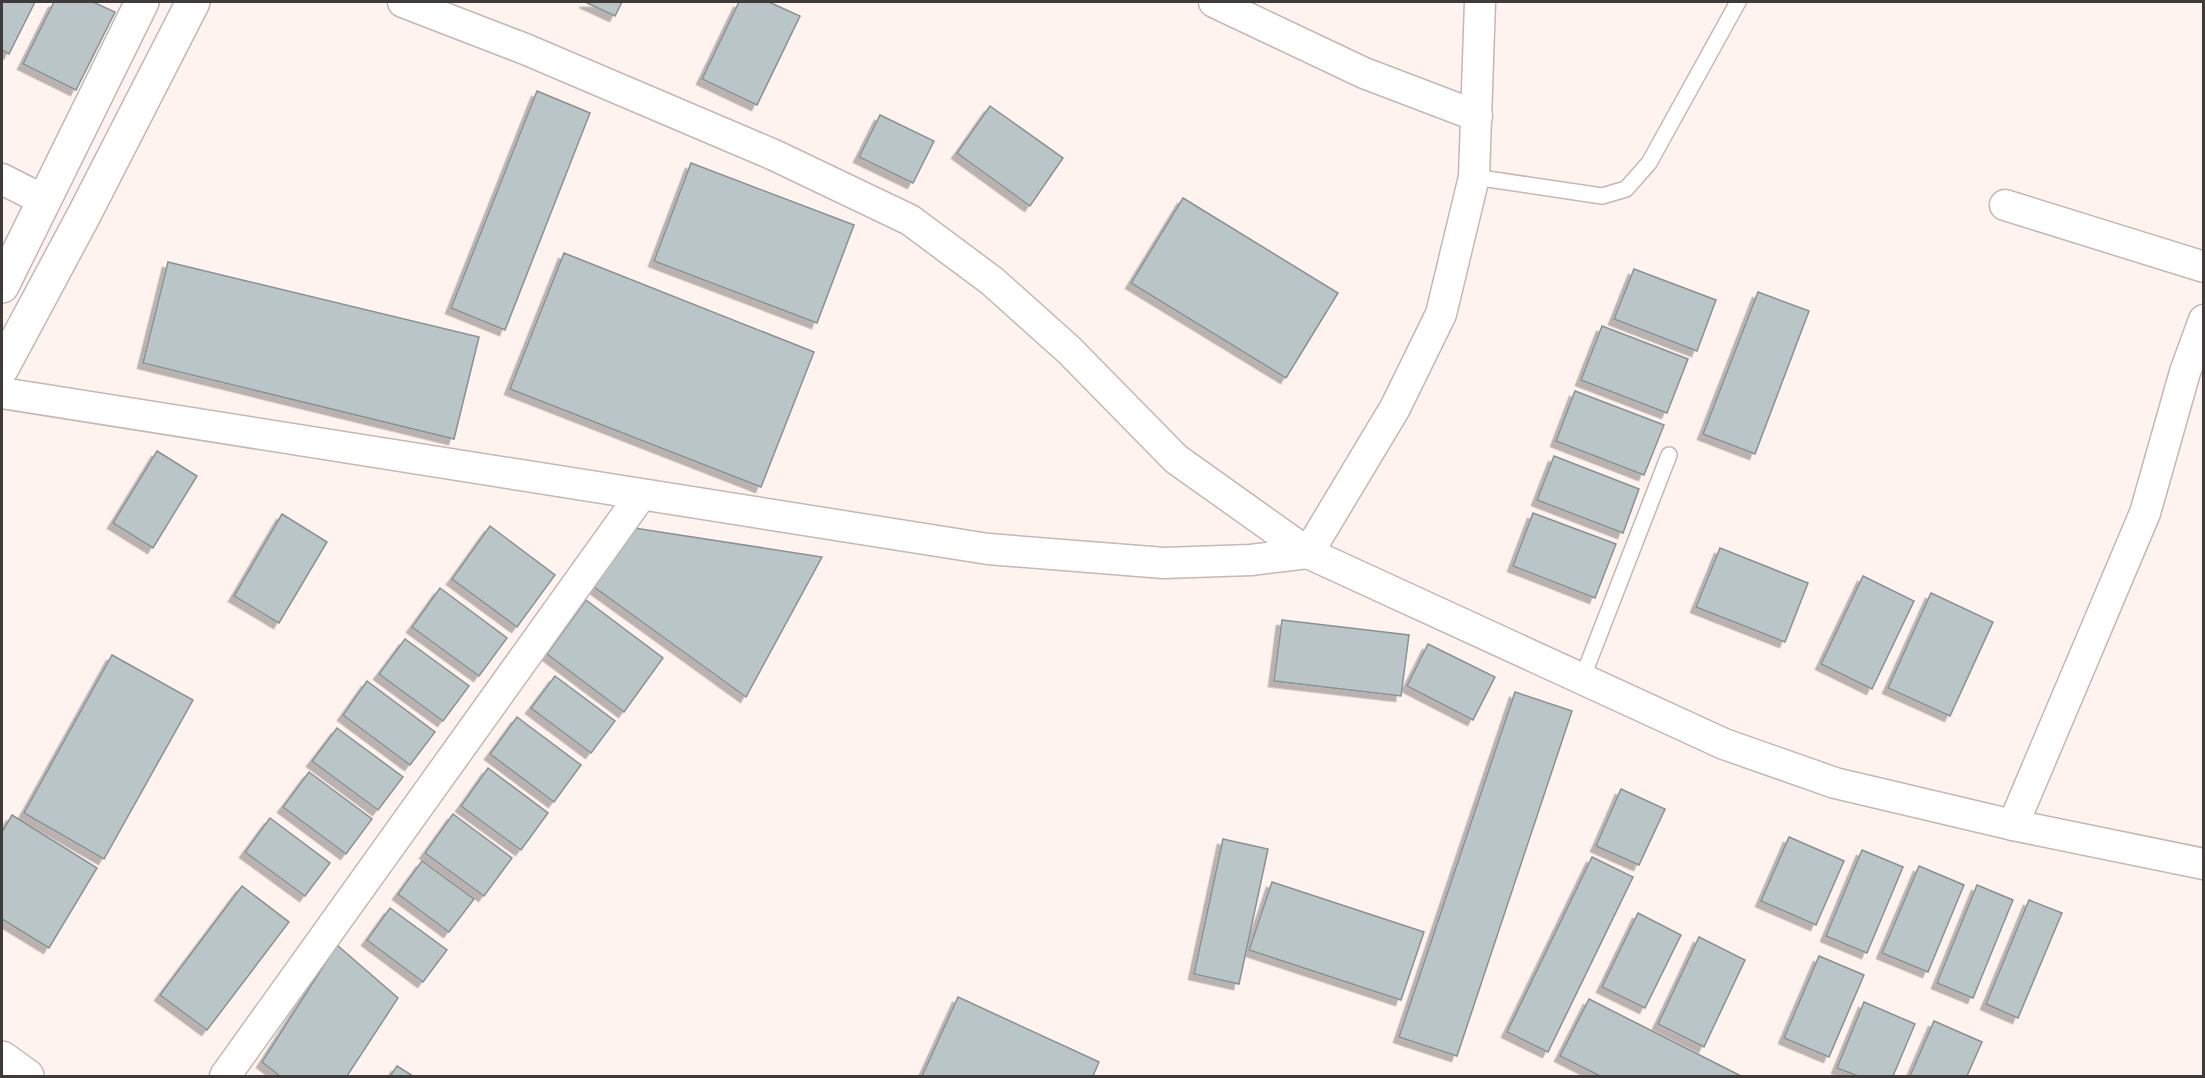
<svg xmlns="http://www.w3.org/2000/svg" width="2205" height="1078" viewBox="0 0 2205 1078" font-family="Signika,sans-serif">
<defs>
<filter id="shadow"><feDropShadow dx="-5.5" dy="5.5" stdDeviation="0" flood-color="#0004"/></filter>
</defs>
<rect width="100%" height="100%" fill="#fff3f0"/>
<g fill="#b9c5c7" stroke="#879294" stroke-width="1.5" filter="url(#shadow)">
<path d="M2,2H35L9,54L2,50Z"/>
<path d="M54,2H93L115,12L76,90L23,64Z"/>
<path d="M585,2H622L615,16Z"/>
<path d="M739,2H769L800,16L757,105L702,79Z"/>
<path d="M537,91L590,113L505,330L451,308Z"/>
<path d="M990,106L1063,158L1030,206L957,153Z"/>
<path d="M880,115L934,141L913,183L859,157Z"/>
<path d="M691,163L854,225L817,323L654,261Z"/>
<path d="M1183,198L1338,293L1286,378L1131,283Z"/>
<path d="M564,253L814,352L761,487L510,389Z"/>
<path d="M168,262L479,337L454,439L143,363Z"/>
<path d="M1634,269L1716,300L1697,351L1614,319Z"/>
<path d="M1758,292L1809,311L1755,454L1703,434Z"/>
<path d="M1602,326L1688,359L1667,413L1581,380Z"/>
<path d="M1575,391L1664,425L1644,475L1556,441Z"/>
<path d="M157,451L197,476L153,548L113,523Z"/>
<path d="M1554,456L1639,489L1623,533L1537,500Z"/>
<path d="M1533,513L1616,544L1595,598L1513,566Z"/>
<path d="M282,514L327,542L279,623L234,596Z"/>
<path d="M490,526L555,575L517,627L452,579Z"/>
<path d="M634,528L822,557L746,697L594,587Z"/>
<path d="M1720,548L1808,583L1785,642L1696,607Z"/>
<path d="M1863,576L1914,601L1872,689L1821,664Z"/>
<path d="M440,588L507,638L479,676L412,627Z"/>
<path d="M1931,593L1993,622L1950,716L1888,688Z"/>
<path d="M586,600L663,658L624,712L547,654Z"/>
<path d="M1282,620L1409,635L1401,696L1274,681Z"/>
<path d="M405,639L469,686L443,721L379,674Z"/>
<path d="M1428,644L1495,677L1473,720L1407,686Z"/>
<path d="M112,655L193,700L104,859L24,813Z"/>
<path d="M555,676L615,721L591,753L531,708Z"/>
<path d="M367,681L435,732L410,765L343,715Z"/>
<path d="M1515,692L1572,711L1457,1056L1399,1037Z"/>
<path d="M517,717L581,765L554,802L490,754Z"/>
<path d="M337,728L403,777L378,810L312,761Z"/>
<path d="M488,768L548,813L521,850L461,806Z"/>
<path d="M309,772L372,819L346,854L283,807Z"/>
<path d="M1621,789L1665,809L1639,865L1596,846Z"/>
<path d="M453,814L512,858L484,896L425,853Z"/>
<path d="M12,815L97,868L49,948L2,919V832Z"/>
<path d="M270,818L330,863L305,896L245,852Z"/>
<path d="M1789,837L1844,861L1816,925L1761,901Z"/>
<path d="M1223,839L1268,849L1239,984L1194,974Z"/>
<path d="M1862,850L1903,867L1867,953L1826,936Z"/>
<path d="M1592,857L1633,877L1548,1052L1507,1032Z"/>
<path d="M422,861L474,899L449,932L398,894Z"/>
<path d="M1919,866L1964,885L1928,972L1882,953Z"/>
<path d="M1272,882L1424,932L1401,1000L1249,950Z"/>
<path d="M1977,885L2013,900L1973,998L1937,983Z"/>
<path d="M242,886L289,922L207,1030L160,995Z"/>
<path d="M2029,900L2062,913L2018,1018L1986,1004Z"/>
<path d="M390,908L447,950L423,982L367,940Z"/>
<path d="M1638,913L1681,935L1645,1008L1602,987Z"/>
<path d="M1699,937L1745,960L1704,1047L1658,1024Z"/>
<path d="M337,945L398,998L347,1076H280L262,1062Z"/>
<path d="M1819,956L1864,975L1829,1057L1784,1038Z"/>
<path d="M958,997L1099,1062L1093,1076H922Z"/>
<path d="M1589,999L1741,1076H1600L1560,1056Z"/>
<path d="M1864,1002L1915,1024L1893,1076H1858L1837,1068Z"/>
<path d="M1934,1021L1982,1042L1967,1076H1910Z"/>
<path d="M397,1066L413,1076H390Z"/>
</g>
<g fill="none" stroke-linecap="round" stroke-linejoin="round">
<g stroke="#c3b8b4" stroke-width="18">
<g id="lane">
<path d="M1474,177L1602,196L1626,189L1649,163L1738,2"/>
<path d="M1582,679L1669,455"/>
</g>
</g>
<g stroke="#c3b8b4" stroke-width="33">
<g id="street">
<path d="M403,2L525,49L774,155L910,220L992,281L1069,350L1176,459L1308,553L1724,744L1835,783L2013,825L2204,864"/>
<path d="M1214,2L1364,73L1477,116"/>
<path d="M2,179L43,200"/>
<path d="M2005,205L2204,267"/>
<path d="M2,393L988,549L1164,563L1251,560L1308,553L1395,408L1441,314L1474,177L1480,2"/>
<path d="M2013,825L2145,513L2185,372L2204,320"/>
<path d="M225,1076L641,495"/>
</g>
</g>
<g stroke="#c3b8b4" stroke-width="36">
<g id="secondary">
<path d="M2,286L142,2"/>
<path d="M2,368L84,215L193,2"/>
</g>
</g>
<g stroke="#c3b8b4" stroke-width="36">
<path id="primary" d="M2,1058L27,1076"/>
</g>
<use href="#lane" stroke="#fff" stroke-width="15"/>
<use href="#street" stroke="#fff" stroke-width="30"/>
<use href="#secondary" stroke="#fff" stroke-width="33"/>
<use href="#primary" stroke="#fff" stroke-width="33"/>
</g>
<rect width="2205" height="1078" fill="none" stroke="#3f3b3a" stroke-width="6"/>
</svg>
